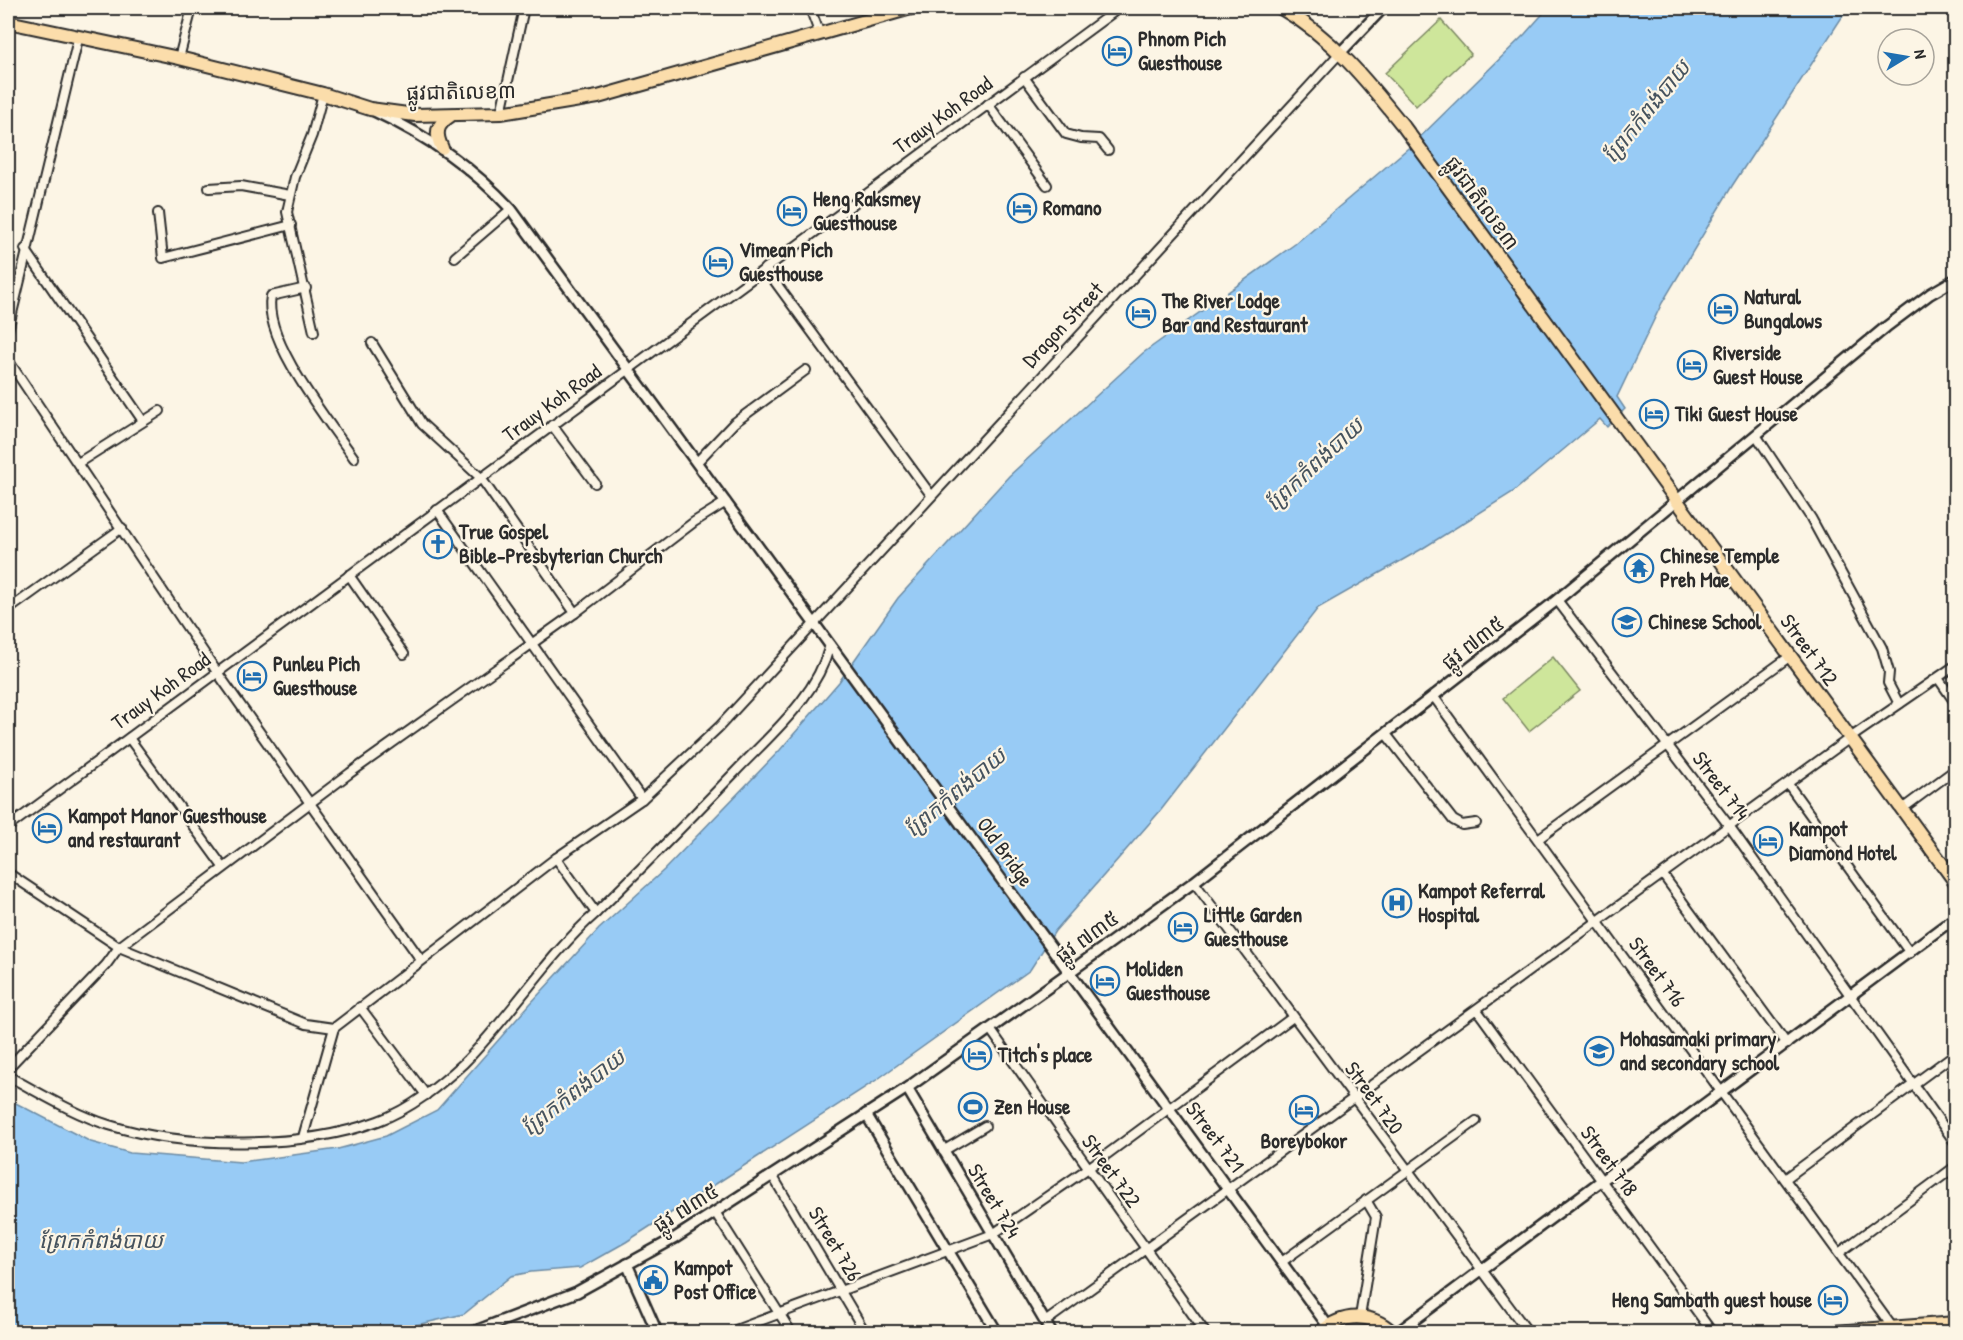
<svg xmlns="http://www.w3.org/2000/svg" width="1963" height="1340" viewBox="0 0 1963 1340" font-family="'Patrick Hand','Noto Sans Khmer',sans-serif">
<rect width="100%" height="100%" fill="#fcf5e5"/>
<filter id="ink" filterUnits="userSpaceOnUse"><feTurbulence type="fractalNoise" baseFrequency=".0167" numOctaves="2"/><feDisplacementMap in="SourceGraphic" scale="12" xChannelSelector="R" yChannelSelector="G"/><feConvolveMatrix kernelMatrix="1 2 1 2 8 2 1 2 1" color-interpolation-filters="sRGB"/></filter>
<g filter="url(#ink)">
<g fill="#cee69b" stroke="#7c8863" stroke-width="1.5">
<path d="M1441,20L1471,54L1416,106L1385,73Z"/>
<path d="M1553,657L1580,691L1529,731L1503,698Z"/>
</g>
<path fill="#98cbf5" stroke="#6c8ba4" stroke-width="1.5" d="M1548,8H1848L1732,186L1662,303L1617,397L1625,409L1607,427L1600,419L1513,492L1420,550L1318,608L1161,810L1055,931L1030,970L875,1081L626,1242L580,1268L531,1272L511,1276L464,1314L386,1332H8V1099L91,1142L130,1153L241,1162L338,1149L386,1136L437,1110L530,1004L599,929L664,870L780,750L839,682L898,598L1009,476L1143,353L1295,244L1413,144L1525,34Z"/>
<g fill="none" stroke-linecap="round" stroke-linejoin="round">
<g stroke="#2b2b2b" stroke-width="12">
<g id="minor">
<path d="M810,8L819,32"/>
<path d="M179,58L192,8"/>
<path d="M1024,77L1066,134L1081,138L1099,139L1108,150"/>
<path d="M988,104L1047,185"/>
<path d="M501,113L524,8"/>
<path d="M209,188L241,186L290,195"/>
<path d="M158,213L163,258L291,225"/>
<path d="M25,249L143,421"/>
<path d="M455,257L511,209"/>
<path d="M765,268L931,495"/>
<path d="M306,288L271,296C262,339 329,422 354,458"/>
<path d="M8,330L78,39"/>
<path d="M314,332L287,212L295,177L312,135L323,94"/>
<path d="M372,343L422,424L481,478L575,613"/>
<path d="M8,360L217,672L421,960"/>
<path d="M552,425L595,483"/>
<path d="M1756,435L1811,518L1882,648L1889,672L1888,683L1899,704"/>
<path d="M697,462L734,423L806,370"/>
<path d="M78,463L160,411"/>
<path d="M437,510L642,799"/>
<path d="M349,575L404,654"/>
<path d="M1557,600L1730,827L1956,1144"/>
<path d="M8,610L122,528"/>
<path d="M1938,678L1956,704"/>
<path d="M1434,697L1893,1328"/>
<path d="M1386,734L1453,820L1462,825L1476,823"/>
<path d="M129,738L223,867"/>
<path d="M1788,784L1910,953"/>
<path d="M1902,809L1956,769"/>
<path d="M8,827L1119,8"/>
<path d="M1538,839L1789,657"/>
<path d="M8,873L119,947L306,1024L334,1028L556,858L642,799L719,727L1340,53"/>
<path d="M1663,875L1787,1044"/>
<path d="M1194,882L1528,1332"/>
<path d="M596,913C643,867 689,820 735,772C771,734 816,698 830,645"/>
<path d="M360,1007L426,1095"/>
<path d="M1477,1010L1712,1332"/>
<path d="M990,1029L1205,1332"/>
<path d="M8,1068L106,965L119,947L350,773L575,613L694,522L726,502"/>
<path d="M8,1076C40,1093 74,1114 109,1125C186,1149 302,1149 378,1121C411,1109 439,1086 464,1063C511,1016 546,957 596,913L556,858"/>
<path d="M303,1137L334,1028"/>
<path d="M943,1151L985,1126"/>
<path d="M772,1175L865,1332"/>
<path d="M1785,1179L1956,1053"/>
<path d="M715,1212L791,1332"/>
<path d="M1839,1253L1956,1166"/>
<path d="M1283,1261L1476,1121"/>
<path d="M1360,1317L1376,1217L1366,1200"/>
<path d="M1045,1322L1850,738L1956,665"/>
<path d="M730,1332L993,1234L1087,1169L1293,1017"/>
</g>
</g>
<g stroke="#2b2b2b" stroke-width="14">
<g id="tertiary">
<path d="M1340,53L1383,8"/>
<path d="M376,112C428,136 472,167 511,209L1328,1326"/>
<path d="M907,1088L1051,1332"/>
<path d="M866,1114L997,1332"/>
<path d="M627,1264L657,1332"/>
<path d="M473,1332L577,1292L675,1238L907,1088L1071,971L1194,882L1557,600L1886,327L1930,294L1956,279"/>
<path d="M1398,1332L1956,917"/>
</g>
</g>
<g stroke="#2b2b2b" stroke-width="16">
<g id="primary">
<path d="M1321,1332C1342,1313 1370,1312 1392,1332"/>
<path d="M1834,1332L1956,1323"/>
</g>
</g>
<g stroke="#2b2b2b" stroke-width="16">
<g id="trunk">
<path d="M1281,8C1332,37 1368,82 1404,127L1956,883"/>
<path d="M8,22L179,58L323,94L370,109L415,115L501,113L598,97L911,8"/>
<path d="M442,148C435,134 436,125 450,116"/>
</g>
</g>
<use href="#minor" stroke="#fcf5e5" stroke-width="8"/>
<use href="#tertiary" stroke="#fcf5e5" stroke-width="9"/>
<use href="#primary" stroke="#fbddab" stroke-width="12"/>
<use href="#trunk" stroke="#fbddab" stroke-width="12"/>
</g>
</g>
<defs>
<g id="hotel-ring" transform="scale(1.5)"><circle r="9.5" fill="#fcf5e5" stroke="#1f6fb2" stroke-width="1.5"/><path d="M-6-4.5h1.5V1H6V5H4.5V3h-9V5H-6ZM-4 0a1.8 1.8 0 1 1 3.6 0ZM.5 0V-2.5h3Q6-2.5 6 0Z" fill="#1f6fb2"/></g>
<g id="church-ring" transform="scale(1.5)"><circle r="9.5" fill="#fcf5e5" stroke="#1f6fb2" stroke-width="1.5"/><path d="M-1.2-6h2.4v3.5h3.3v2.4h-3.3V6h-2.4V-.1h-3.3v-2.4h3.3Z" fill="#1f6fb2"/></g>
<g id="temple-ring" transform="scale(1.5)"><circle r="9.5" fill="#fcf5e5" stroke="#1f6fb2" stroke-width="1.5"/><path d="M0-6L5-2H3V0L6.5 2.5H4V6H1.5V3h-3V6H-4V2.5H-6.5L-3 0V-2H-5Z" fill="#1f6fb2"/></g>
<g id="school-ring" transform="scale(1.5)"><circle r="9.5" fill="#fcf5e5" stroke="#1f6fb2" stroke-width="1.5"/><path d="M0-5L7-2L0 1L-7-2ZM-4 1L0 2.5L4 1V4Q0 6-4 4Z" fill="#1f6fb2"/></g>
<g id="hospital-ring" transform="scale(1.5)"><circle r="9.5" fill="#fcf5e5" stroke="#1f6fb2" stroke-width="1.5"/><path d="M-5-5h3v3.5h4V-5h3V5h-3V1.5h-4V5h-3Z" fill="#1f6fb2"/></g>
<g id="stadium-ring" transform="scale(1.5)"><circle r="9.5" fill="#fcf5e5" stroke="#1f6fb2" stroke-width="1.5"/><path d="M0-5a6.5 5 0 1 0 0 10a6.5 5 0 1 0 0-10ZM-3.5-1.8h7v3.6h-7Z" fill="#1f6fb2"/></g>
<g id="civic-ring" transform="scale(1.5)"><circle r="9.5" fill="#fcf5e5" stroke="#1f6fb2" stroke-width="1.5"/><path d="M-.6-6.5H3V-4.5H.6V-3L4-1V1h2V6H-6V1h2V-1L-.6-3ZM-1.2 2.5V6h2.4V2.5Z" fill="#1f6fb2"/></g>
</defs>
<g fill-rule="evenodd">
<use href="#hotel-ring" x="1117" y="51"/>
<use href="#hotel-ring" x="1022" y="208"/>
<use href="#hotel-ring" x="792" y="211"/>
<use href="#hotel-ring" x="718" y="262"/>
<use href="#hotel-ring" x="1723" y="309"/>
<use href="#hotel-ring" x="1141" y="313"/>
<use href="#hotel-ring" x="1692" y="365"/>
<use href="#hotel-ring" x="1654" y="414"/>
<use href="#church-ring" x="438" y="544"/>
<use href="#temple-ring" x="1639" y="568"/>
<use href="#school-ring" x="1627" y="622"/>
<use href="#hotel-ring" x="252" y="676"/>
<use href="#hotel-ring" x="47" y="828"/>
<use href="#hotel-ring" x="1768" y="841"/>
<use href="#hospital-ring" x="1397" y="903"/>
<use href="#hotel-ring" x="1183" y="927"/>
<use href="#hotel-ring" x="1105" y="981"/>
<use href="#school-ring" x="1599" y="1051"/>
<use href="#hotel-ring" x="977" y="1055"/>
<use href="#stadium-ring" x="973" y="1107"/>
<use href="#hotel-ring" x="1304" y="1110"/>
<use href="#civic-ring" x="653" y="1280"/>
<use href="#hotel-ring" x="1833" y="1300"/>
</g>
<g text-anchor="middle" stroke-width="4.5" stroke-linejoin="round" paint-order="stroke">
<g font-size="21" font-weight="bold" fill="#2b2b2b" stroke="#fcf5e5" text-anchor="start">
<text x="1138" y="46">Phnom Pich<tspan x="1138" dy="24">Guesthouse</tspan></text>
<text x="813" y="206">Heng Raksmey<tspan x="813" dy="24">Guesthouse</tspan></text>
<text x="1043" y="215">Romano</text>
<text x="739" y="257">Vimean Pich<tspan x="739" dy="24">Guesthouse</tspan></text>
<text x="1744" y="304">Natural<tspan x="1744" dy="24">Bungalows</tspan></text>
<text x="1162" y="308">The River Lodge<tspan x="1162" dy="24">Bar and Restaurant</tspan></text>
<text x="1713" y="360">Riverside<tspan x="1713" dy="24">Guest House</tspan></text>
<text x="1675" y="421">Tiki Guest House</text>
<text x="459" y="539">True Gospel<tspan x="459" dy="24">Bible-Presbyterian Church</tspan></text>
<text x="1660" y="563">Chinese Temple<tspan x="1660" dy="24">Preh Mae</tspan></text>
<text x="1648" y="629">Chinese School</text>
<text x="273" y="671">Punleu Pich<tspan x="273" dy="24">Guesthouse</tspan></text>
<text x="68" y="823">Kampot Manor Guesthouse<tspan x="68" dy="24">and restaurant</tspan></text>
<text x="1789" y="836">Kampot<tspan x="1789" dy="24">Diamond Hotel</tspan></text>
<text x="1418" y="898">Kampot Referral<tspan x="1418" dy="24">Hospital</tspan></text>
<text x="1204" y="922">Little Garden<tspan x="1204" dy="24">Guesthouse</tspan></text>
<text x="1126" y="976">Moliden<tspan x="1126" dy="24">Guesthouse</tspan></text>
<text x="1620" y="1046">Mohasamaki primary<tspan x="1620" dy="24">and secondary school</tspan></text>
<text x="998" y="1062">Titch's place</text>
<text x="994" y="1114">Zen House</text>
<text x="1304" y="1148" text-anchor="middle">Boreybokor</text>
<text x="674" y="1275">Kampot<tspan x="674" dy="24">Post Office</tspan></text>
<text x="1812" y="1307" text-anchor="end">Heng Sambath guest house</text>
</g>
<g font-size="21" fill="#2b2b2b" stroke="#fcf5e5">
<text transform="translate(461 92) rotate(-1)" y="7">ផ្លូវជាតិលេខ៣</text>
<text transform="translate(943 115) rotate(-36)" y="7">Trauy Koh Road</text>
<text transform="translate(1482 203) rotate(54)" y="7">ផ្លូវជាតិលេខ៣</text>
<text transform="translate(1063 325) rotate(-47)" y="7">Dragon Street</text>
<text transform="translate(552 403) rotate(-36)" y="7">Trauy Koh Road</text>
<text transform="translate(1473 643) rotate(-38)" y="7">ផ្លូវ ៧៣៥</text>
<text transform="translate(1809 650) rotate(54)" y="7">Street 712</text>
<text transform="translate(161 691) rotate(-36)" y="7">Trauy Koh Road</text>
<text transform="translate(1721 786) rotate(53)" y="7">Street 714</text>
<text transform="translate(1005 852) rotate(54)" y="7">Old Bridge</text>
<text transform="translate(1087 937) rotate(-36)" y="7">ផ្លូវ ៧៣៥</text>
<text transform="translate(1657 972) rotate(54)" y="7">Street 716</text>
<text transform="translate(1374 1098) rotate(54)" y="7">Street 720</text>
<text transform="translate(1215 1137) rotate(53)" y="7">Street 721</text>
<text transform="translate(1609 1161) rotate(54)" y="7">Street 718</text>
<text transform="translate(1111 1171) rotate(54)" y="7">Street 722</text>
<text transform="translate(994 1201) rotate(59)" y="7">Street 724</text>
<text transform="translate(686 1208) rotate(-32)" y="7">ផ្លូវ ៧៣៥</text>
<text transform="translate(835 1244) rotate(59)" y="7">Street 726</text>
</g>
<g font-size="22" font-style="italic" fill="#46535e" stroke="#fcf5e5">
<text transform="translate(1646 111) rotate(-51)" y="8">ព្រែកកំពង់បាយ</text>
<text transform="translate(1314 464) rotate(-43)" y="8">ព្រែកកំពង់បាយ</text>
<text transform="translate(955 792) rotate(-40)" y="8">ព្រែកកំពង់បាយ</text>
<text transform="translate(573 1092) rotate(-38)" y="8">ព្រែកកំពង់បាយ</text>
<text x="101" y="1248">ព្រែកកំពង់បាយ</text>
</g>
</g>
<rect width="1963" height="1340" fill="none" stroke="#fcf5e5" stroke-width="30"/>
<rect x="15" y="15" width="1933" height="1310" fill="none" stroke="#2b2b2b" stroke-width="2" filter="url(#ink)"/>
<g transform="translate(1906 57) rotate(79)"><circle r="28" fill="#fcf5e5" stroke="#a8a49b" stroke-width="1.5"/>
<path d="M0-4.5L10 22L0 15L-10 22Z" fill="#1f6fb2"/>
<text y="-9" font-size="16" font-weight="bold" text-anchor="middle" fill="#2b2b2b">N</text>
</g>
</svg>
